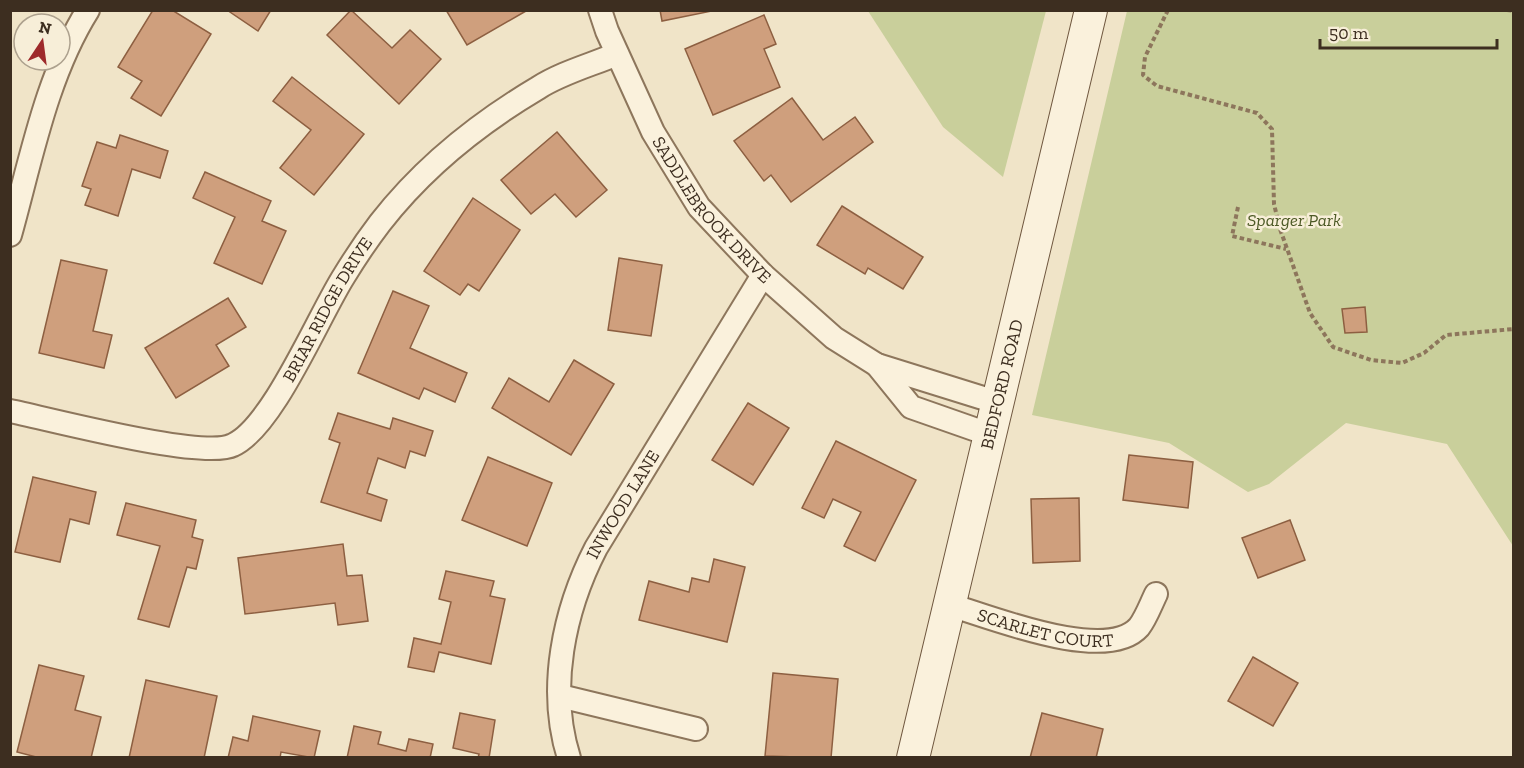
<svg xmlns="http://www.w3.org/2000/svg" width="1524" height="768" viewBox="0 0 1524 768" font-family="'Zilla Slab',serif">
<rect width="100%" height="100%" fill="#f0e4c8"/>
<g fill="#c9cf9b">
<path d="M868,11H1046L1003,177L943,127Z"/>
<path d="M1127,11H1513V546L1447,444L1346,423L1269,484L1248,492L1169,443L1032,415Z"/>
</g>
<g fill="#cf9f7d" stroke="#8d5f41" stroke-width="1.5">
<path d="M153,10H172L211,34L161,116L131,98L142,81L118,67Z"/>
<path d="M227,10H271L258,31Z"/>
<path d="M351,10L392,48L410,30L441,59L399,104L327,35Z"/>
<path d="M446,10H525L526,11L467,45Z"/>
<path d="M660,10H712V11L662,21Z"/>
<path d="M764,15L776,44L764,49L780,87L713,115L685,49Z"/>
<path d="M292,77L364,134L314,195L280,168L311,130L273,101Z"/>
<path d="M792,98L823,140L855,117L873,142L791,202L771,175L764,181L734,141Z"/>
<path d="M557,132L607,190L576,217L555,194L531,214L501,180Z"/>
<path d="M120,135L168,151L160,178L132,169L118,216L85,205L91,189L82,186L97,142L116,148Z"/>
<path d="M205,172L271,201L262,221L286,231L262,284L214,263L235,217L193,198Z"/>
<path d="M473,198L520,230L479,291L468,284L460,295L424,271Z"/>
<path d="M842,206L923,257L903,289L868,268L865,274L817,245Z"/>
<path d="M619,258L662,265L651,336L608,330Z"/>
<path d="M61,260L107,270L93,331L112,335L104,368L39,353Z"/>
<path d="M393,291L429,306L410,348L467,373L455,402L424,388L419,399L358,373Z"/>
<path d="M228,298L246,327L216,345L229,366L176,398L145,348Z"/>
<path d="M1365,307L1367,332L1345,333L1342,309Z"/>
<path d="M574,360L614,384L571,455L492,408L509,378L549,402Z"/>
<path d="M748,403L789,428L753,485L712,460Z"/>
<path d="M338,413L390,429L393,418L433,431L425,456L410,451L405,468L378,458L367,493L387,500L381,521L321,502L340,443L329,439Z"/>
<path d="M836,441L916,480L875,561L844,546L861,512L833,499L824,518L802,508Z"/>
<path d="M1129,455L1193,462L1188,508L1123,500Z"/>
<path d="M488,457L552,483L527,546L462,520Z"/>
<path d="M33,477L96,492L89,524L70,519L60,562L15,552Z"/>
<path d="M1079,498L1080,561L1033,563L1031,499Z"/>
<path d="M126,503L196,520L192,537L203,540L196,569L187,567L169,627L138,619L160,546L117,535Z"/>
<path d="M1290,520L1305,560L1258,578L1242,538Z"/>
<path d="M343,544L347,576L362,575L368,621L338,625L335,603L245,614L238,558Z"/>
<path d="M714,559L745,567L727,642L639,620L649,581L689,592L692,578L709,582Z"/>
<path d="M446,571L494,581L490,596L505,599L491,664L439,652L434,672L408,667L414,638L441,644L451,602L439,599Z"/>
<path d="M1253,657L1298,683L1273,726L1228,701Z"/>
<path d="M39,665L84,676L75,710L101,717L91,758H40L17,752Z"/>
<path d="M773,673L838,679L831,758L765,756Z"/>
<path d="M146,680L217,696L204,758H129Z"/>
<path d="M460,713L495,720L489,758H478L479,754L453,748Z"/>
<path d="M1042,713L1103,729L1096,758H1030Z"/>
<path d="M253,716L320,731L314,758L281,752L280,758H228L233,737L248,741Z"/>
<path d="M354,726L381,732L378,744L406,751L409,739L433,744L430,758H347Z"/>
</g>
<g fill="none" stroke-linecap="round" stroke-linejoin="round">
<g stroke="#8d765c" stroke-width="26">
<g id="street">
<path id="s1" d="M600,10L607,31L653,132L699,207L763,275L834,338L877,365L999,403"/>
<path d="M10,235C31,160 46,77 88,10"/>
<path d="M877,365L911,407L991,435"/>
<path id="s2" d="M10,411C50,419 203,460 233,445C273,427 319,315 344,276C355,258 367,240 380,223C422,169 479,123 538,88C561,73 591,65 617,54"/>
<path id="s3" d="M950,605C991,617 1106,664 1139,627C1146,618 1151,604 1156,594"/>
<path d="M560,696L696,729"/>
<path id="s4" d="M569,758C547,689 564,610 596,548L763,275"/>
</g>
</g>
<g stroke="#6f573f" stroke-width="34">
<g id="secondary">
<path id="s5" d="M913,758L1091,10"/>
</g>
</g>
<g stroke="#8d765c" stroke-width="4" stroke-dasharray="4.5 3" stroke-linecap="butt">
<path d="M1168,10L1145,57L1143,75L1157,86L1257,113L1272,129L1274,204L1280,229L1310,313L1333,347L1371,360L1402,363L1424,353L1446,335L1514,329"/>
<path d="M1507,10L1514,11"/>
<path d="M1238,207L1232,236L1286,249"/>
</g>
<use href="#street" stroke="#faf1dc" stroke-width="22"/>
<use href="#secondary" stroke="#faf1dc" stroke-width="32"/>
</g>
<g text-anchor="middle" stroke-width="5" stroke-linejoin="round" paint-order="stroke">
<g font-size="18" fill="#3d2e20" stroke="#f7eed8">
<text dy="6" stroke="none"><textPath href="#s1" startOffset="231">SADDLEBROOK DRIVE</textPath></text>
<text dy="6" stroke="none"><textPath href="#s2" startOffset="394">BRIAR RIDGE DRIVE</textPath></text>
<text dy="6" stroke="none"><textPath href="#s5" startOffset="384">BEDFORD ROAD</textPath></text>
<text dy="6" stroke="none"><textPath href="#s4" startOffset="268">INWOOD LANE</textPath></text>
<text dy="6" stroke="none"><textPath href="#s3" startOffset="99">SCARLET COURT</textPath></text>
</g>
<g font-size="18" font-style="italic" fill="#4d5a26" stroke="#f7eed8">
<text x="1294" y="226">Sparger Park</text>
</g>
</g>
<rect width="1524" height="768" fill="none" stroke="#3d2e20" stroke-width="24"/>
<g transform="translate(42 42) rotate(13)"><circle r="28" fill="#f7eed8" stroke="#ada18e" stroke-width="1.5"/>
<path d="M0-4.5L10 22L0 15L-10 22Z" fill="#9e2a2b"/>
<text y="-9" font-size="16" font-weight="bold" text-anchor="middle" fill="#3d2e20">N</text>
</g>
<path d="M1320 39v9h177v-9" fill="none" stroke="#3d2e20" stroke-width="3"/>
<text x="1329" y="39" font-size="18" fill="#3d2e20" stroke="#f7eed8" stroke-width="4.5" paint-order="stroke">50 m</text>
</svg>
